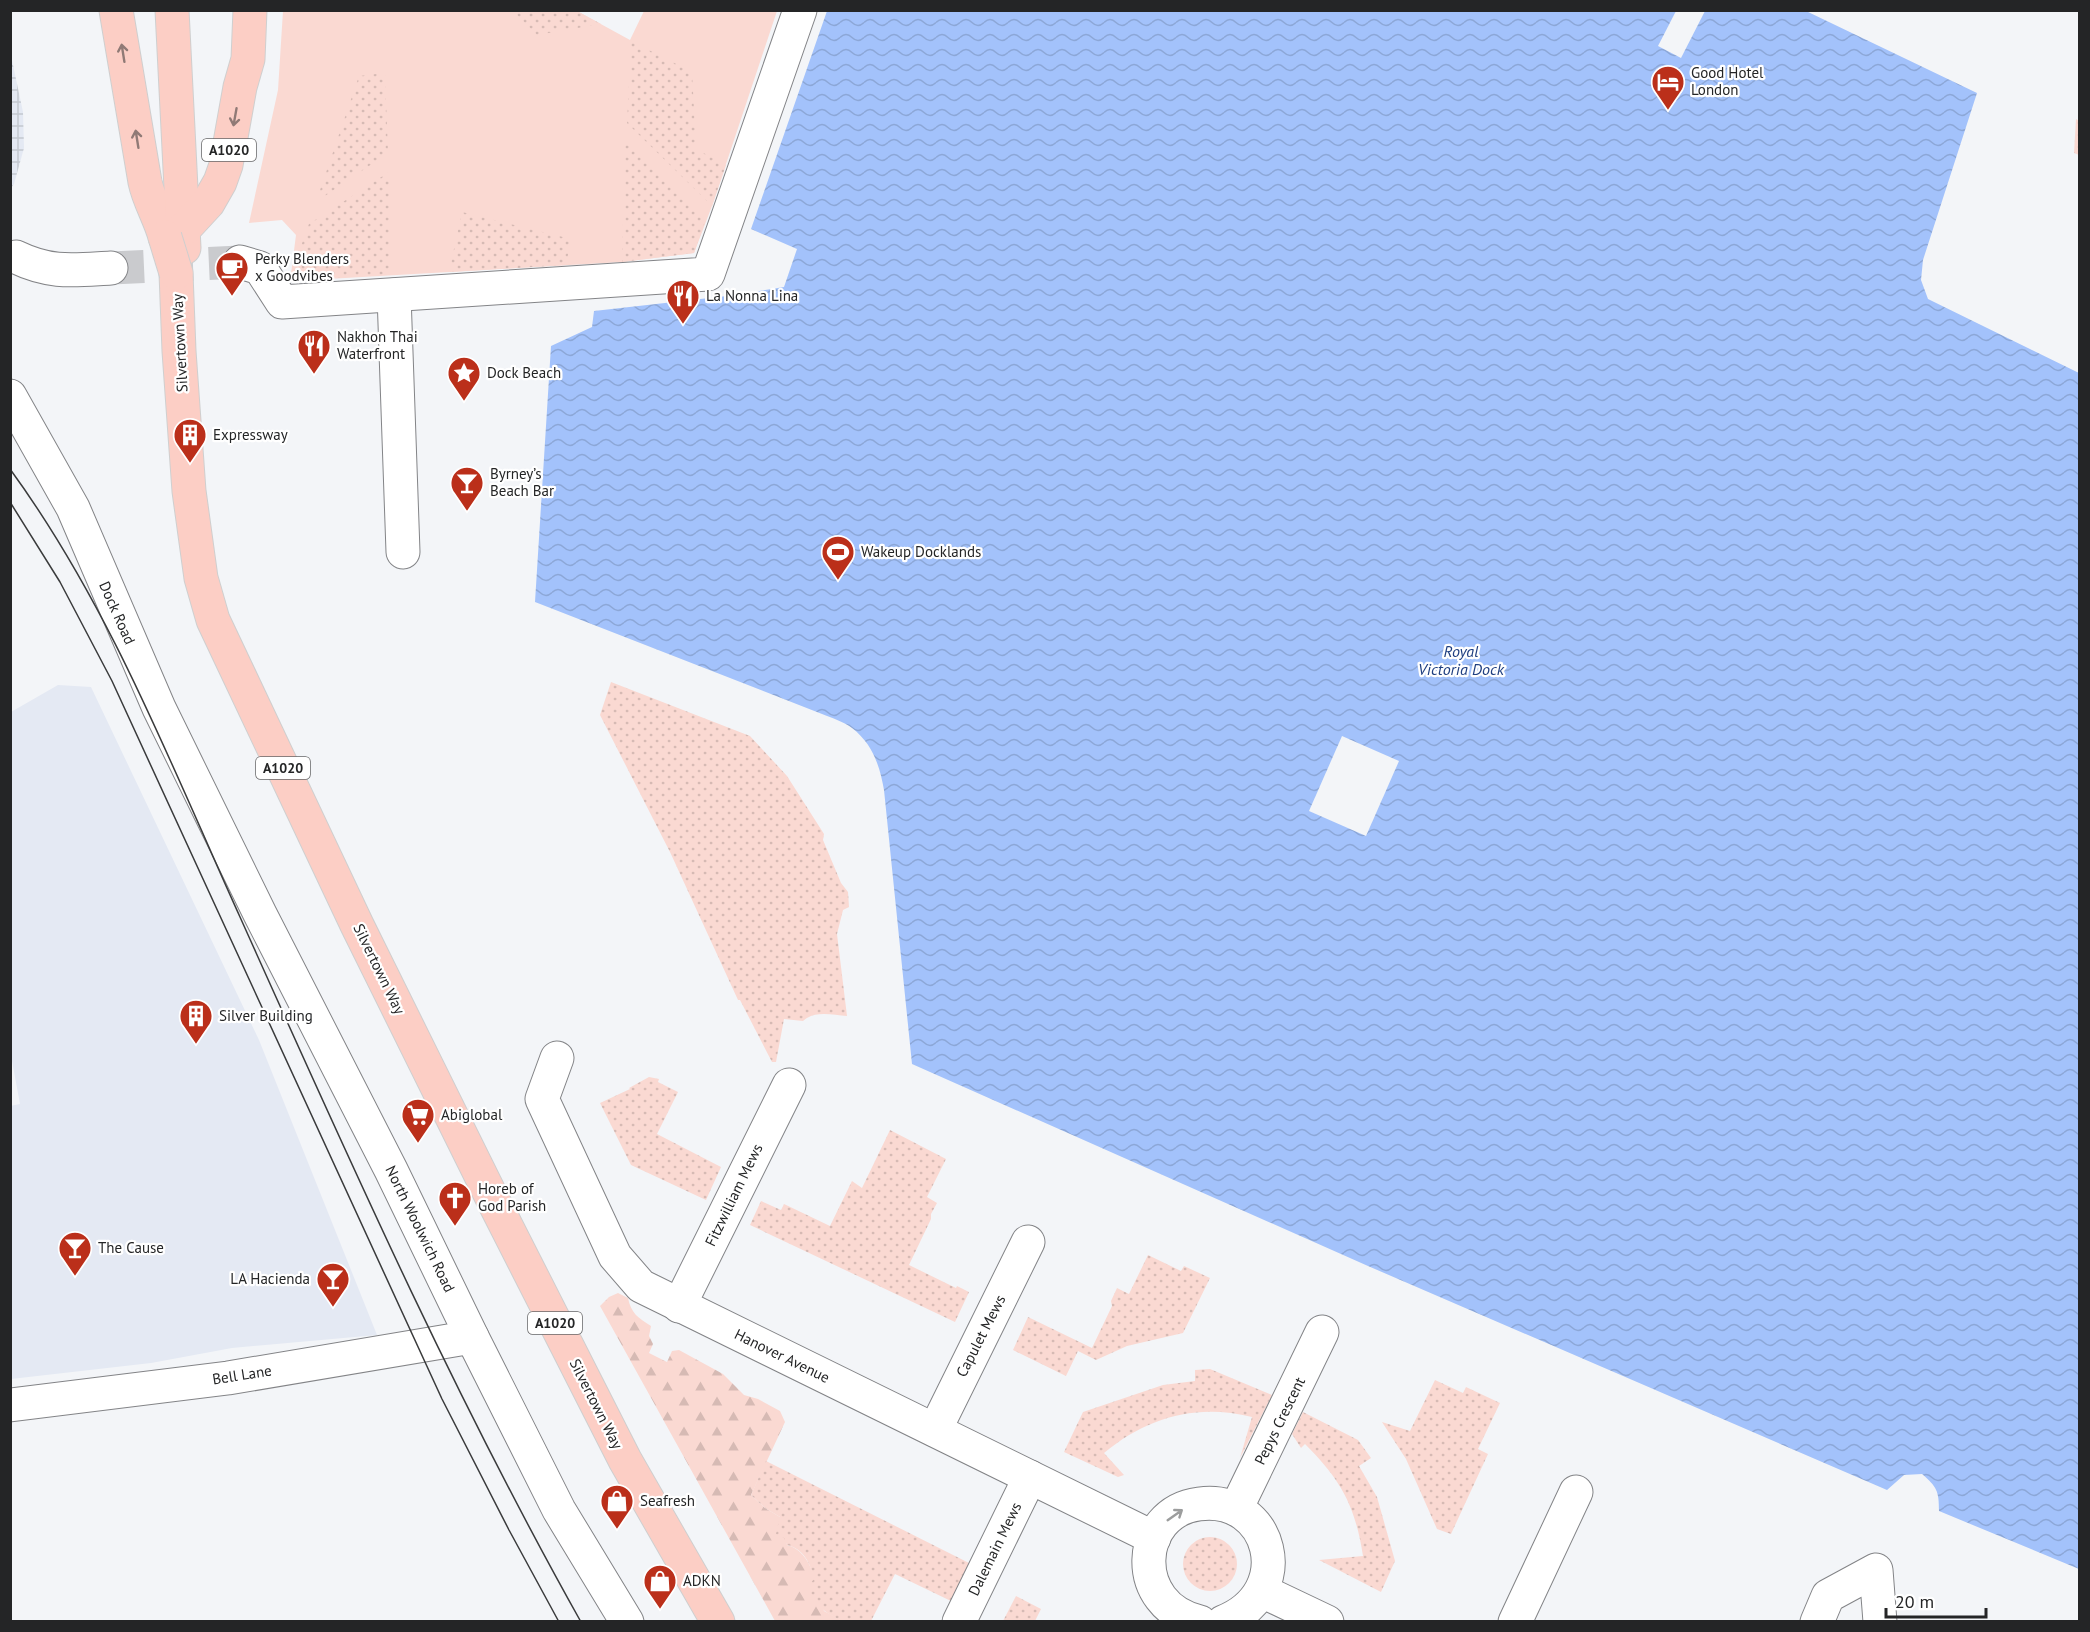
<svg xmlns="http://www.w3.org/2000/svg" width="2090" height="1632" viewBox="0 0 2090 1632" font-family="'PT Sans',sans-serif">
<defs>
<pattern id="industrial-grid" width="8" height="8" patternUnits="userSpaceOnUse" patternTransform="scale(1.5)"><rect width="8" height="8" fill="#e4e9f3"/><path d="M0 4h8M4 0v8" fill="none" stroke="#c3c8d0"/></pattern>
<pattern id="forest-firs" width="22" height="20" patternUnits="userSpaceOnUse" patternTransform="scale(1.5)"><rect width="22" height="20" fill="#fad9d2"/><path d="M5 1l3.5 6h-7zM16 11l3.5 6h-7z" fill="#d6bab4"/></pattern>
<pattern id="garden-dots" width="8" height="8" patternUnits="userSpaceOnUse" patternTransform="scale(1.5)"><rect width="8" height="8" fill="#fad9d2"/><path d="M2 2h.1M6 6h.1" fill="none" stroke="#d6bab4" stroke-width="1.8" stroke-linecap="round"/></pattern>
<pattern id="water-waves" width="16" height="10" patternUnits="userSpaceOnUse" patternTransform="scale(1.5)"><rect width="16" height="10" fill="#a3c2fb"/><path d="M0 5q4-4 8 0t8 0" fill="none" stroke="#8ca7d7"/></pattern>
</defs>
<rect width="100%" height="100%" fill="#f3f5f8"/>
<path fill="#e4e9f3" d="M58,685L91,687L259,1040L377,1335L232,1348L151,1363L11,1379L10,1106L20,1104L10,1050L11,712Z"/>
<path fill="url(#industrial-grid)" d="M10,51L23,112L24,148L14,184L11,188Z"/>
<path fill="#fad9d2" d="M283,11H577L630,40L644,11H777L712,206L694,253L622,262L293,281L291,274L296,235L282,220L249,223L278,90Z"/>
<path fill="url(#forest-firs)" d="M618,1293L628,1298C631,1313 638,1318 651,1326L649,1336L653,1344L649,1353L667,1362L672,1351L679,1350L723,1374L744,1395L758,1399L780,1411L785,1422L751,1495L765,1508L780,1517L787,1545C813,1551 817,1589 824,1611L843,1621H775L600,1306L609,1297Z"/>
<g fill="url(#garden-dots)">
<path d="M513,11H577L601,24L537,35Z"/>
<path d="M631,41L692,72L696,149L726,165L712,206L627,123Z"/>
<path d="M385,73L388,153L316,202L359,76Z"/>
<path d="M2076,119L2079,121V155L2074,153Z"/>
<path d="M625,141L706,219L694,253L622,262Z"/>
<path d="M389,172L391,274L293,281L291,274L309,224Z"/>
<path d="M462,212L571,239L566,265L449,272Z"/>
<path d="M611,682L750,736L787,776L824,834L823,840L841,883L848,892L849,907L843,910L837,934L847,1016C832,1015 815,1010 803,1021L784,1019L776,1062H772L740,1000H738L670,852L600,715Z"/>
<path d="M649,1077L659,1079L658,1082L678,1092L657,1134L721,1167L706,1200L631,1165L600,1103L630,1089L629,1088Z"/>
<path d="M890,1130L946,1159L927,1197L937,1203L931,1214V1219L909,1265L956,1288L957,1286L969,1292L955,1322L750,1225L761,1201L781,1210L784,1204L830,1226L852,1181L862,1188Z"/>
<path d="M1148,1255L1181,1271L1184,1266L1210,1278L1183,1333L1127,1346L1096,1360L1078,1351L1066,1376L1013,1350L1028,1317L1092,1348L1112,1306L1111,1301L1117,1288L1129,1294Z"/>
<path d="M1210,1369L1272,1395L1240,1458L1252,1417C1197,1403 1147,1417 1104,1453L1124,1475L1118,1477L1064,1452L1083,1412L1163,1385L1195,1381V1370Z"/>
<path d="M1435,1380L1463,1393L1466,1387L1500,1403L1478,1449L1488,1454L1451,1534L1437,1529L1406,1459L1382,1422L1410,1431Z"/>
<path d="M1303,1412L1358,1440L1371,1458L1359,1466L1377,1497L1395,1561L1381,1592L1319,1560L1363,1556C1355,1505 1341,1480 1305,1444L1301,1448L1292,1434Z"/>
<path d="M766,1461L971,1564L953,1602L895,1574L871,1621C863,1621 850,1624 843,1621C826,1614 811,1603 809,1585L814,1579C810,1563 804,1549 787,1545L784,1538L776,1534L780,1517L765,1508L751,1495Z"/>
<circle cx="1210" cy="1564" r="27"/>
<path d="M1016,1596L1041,1609L1035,1621H1003Z"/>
</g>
<path fill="url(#water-waves)" d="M827,11H1806L1977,93L1923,260L1921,280L1928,299L2079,373V1569L1939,1511C1939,1491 1937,1487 1922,1474L1904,1475L1887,1490L1368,1266L912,1064L884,790C880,767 873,744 852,728C844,722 832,718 822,714L535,602L551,346L592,327L594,311L727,296L784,287L797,249L751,229Z"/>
<g fill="#f3f5f8">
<path d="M1676,11H1705L1681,58L1658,46Z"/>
<path d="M1342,736L1399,761L1366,836L1309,811Z"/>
</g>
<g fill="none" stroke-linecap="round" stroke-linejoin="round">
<path stroke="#cacbce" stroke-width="33" stroke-dasharray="33 16" stroke-linecap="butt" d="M111,268L240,262"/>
<g stroke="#838487" stroke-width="35">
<g id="minor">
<path d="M16,257C51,274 74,270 111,268"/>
<path d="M240,262L260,268L282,302L708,274L800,10"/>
<path d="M394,295L403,552"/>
<path d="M10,396L73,508L159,708L260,914L391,1170L472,1337L559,1510L627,1622"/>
<path d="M557,1058L542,1099L615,1256L641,1286L1154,1538"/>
<path d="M679,1306L789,1085"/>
<path d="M10,1405L228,1378L472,1337"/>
<path d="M935,1430L1028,1242"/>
<path d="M1236,1509L1322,1332"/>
<path d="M1262,1591L1327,1622"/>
<path d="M959,1622L1030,1477"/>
<path d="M1200,1622C1129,1606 1135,1512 1199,1504C1271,1494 1299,1592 1223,1622"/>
<path d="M1515,1622L1576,1492"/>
<path d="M1817,1622L1828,1596L1876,1570L1880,1622"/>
</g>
</g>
<g stroke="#cfcfcf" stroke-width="35">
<g id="major">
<path d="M116,10L145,182C149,201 160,218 165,237"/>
<path d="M172,10L184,248"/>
<path d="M184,229L208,203L220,182L226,165L240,87L248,59L250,10"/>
<path d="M176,273L179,351L189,491L201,578L213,620L357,925L497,1208L625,1460L718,1622"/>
</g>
</g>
<use href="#minor" stroke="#fff" stroke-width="33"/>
<use href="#major" stroke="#fccec5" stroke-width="33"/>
<g stroke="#3a3b3c" stroke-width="1.5">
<path d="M10,469C110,606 171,765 240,917C347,1155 453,1394 581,1622"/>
<path d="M10,502L60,582L112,681L442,1399L509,1530L559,1622"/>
</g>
<g stroke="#cfcfcf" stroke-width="35" stroke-linecap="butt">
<path id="major-bridge" d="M165,237L176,273"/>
</g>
<use href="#major-bridge" stroke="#fccec5" stroke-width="33"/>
</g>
<defs><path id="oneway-shaft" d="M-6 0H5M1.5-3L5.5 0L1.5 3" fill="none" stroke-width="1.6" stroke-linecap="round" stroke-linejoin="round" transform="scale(1.5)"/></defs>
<g stroke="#907a76">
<use href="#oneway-shaft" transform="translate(123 53) rotate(-99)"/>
<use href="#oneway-shaft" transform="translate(235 117) rotate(100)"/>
<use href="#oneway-shaft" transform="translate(137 139) rotate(-99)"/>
</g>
<use stroke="#9c9d9d" href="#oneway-shaft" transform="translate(1175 1515) rotate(-35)"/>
<defs>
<g id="hotel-pin" transform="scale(1.725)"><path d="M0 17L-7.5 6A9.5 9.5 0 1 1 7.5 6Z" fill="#bb2f1a" stroke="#fff"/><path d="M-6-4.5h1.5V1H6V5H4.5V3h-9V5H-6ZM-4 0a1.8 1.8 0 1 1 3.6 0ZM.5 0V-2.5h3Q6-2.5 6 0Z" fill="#fff"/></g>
<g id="cafe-pin" transform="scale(1.725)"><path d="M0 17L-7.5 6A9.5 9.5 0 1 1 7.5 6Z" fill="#bb2f1a" stroke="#fff"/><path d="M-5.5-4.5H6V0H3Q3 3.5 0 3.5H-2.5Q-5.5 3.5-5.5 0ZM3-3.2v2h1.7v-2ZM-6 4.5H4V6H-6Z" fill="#fff"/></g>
<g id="restaurant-pin" transform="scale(1.725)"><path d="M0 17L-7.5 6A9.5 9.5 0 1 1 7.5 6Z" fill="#bb2f1a" stroke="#fff"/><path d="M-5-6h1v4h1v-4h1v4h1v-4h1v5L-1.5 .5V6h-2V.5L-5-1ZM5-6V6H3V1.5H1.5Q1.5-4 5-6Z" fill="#fff"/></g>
<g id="sight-pin" transform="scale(1.725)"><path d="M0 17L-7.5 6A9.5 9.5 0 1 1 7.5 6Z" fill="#bb2f1a" stroke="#fff"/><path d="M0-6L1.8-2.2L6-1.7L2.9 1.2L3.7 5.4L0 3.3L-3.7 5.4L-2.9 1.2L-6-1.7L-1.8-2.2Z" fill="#fff"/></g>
<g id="building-pin" transform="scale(1.725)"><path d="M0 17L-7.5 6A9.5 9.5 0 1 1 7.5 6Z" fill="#bb2f1a" stroke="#fff"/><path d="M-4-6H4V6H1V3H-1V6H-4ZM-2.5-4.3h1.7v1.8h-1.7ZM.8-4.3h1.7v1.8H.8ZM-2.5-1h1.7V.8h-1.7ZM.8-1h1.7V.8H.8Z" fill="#fff"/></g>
<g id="bar-pin" transform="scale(1.725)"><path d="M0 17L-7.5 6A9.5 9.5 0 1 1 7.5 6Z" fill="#bb2f1a" stroke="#fff"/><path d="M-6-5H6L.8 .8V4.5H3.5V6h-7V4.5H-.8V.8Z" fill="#fff"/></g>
<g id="stadium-pin" transform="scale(1.725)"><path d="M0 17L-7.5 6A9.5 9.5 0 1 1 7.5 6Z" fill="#bb2f1a" stroke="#fff"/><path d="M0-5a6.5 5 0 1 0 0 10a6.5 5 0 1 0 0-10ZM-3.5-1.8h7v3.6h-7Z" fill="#fff"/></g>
<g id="supermarket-pin" transform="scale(1.725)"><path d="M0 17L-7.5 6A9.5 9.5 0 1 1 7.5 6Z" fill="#bb2f1a" stroke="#fff"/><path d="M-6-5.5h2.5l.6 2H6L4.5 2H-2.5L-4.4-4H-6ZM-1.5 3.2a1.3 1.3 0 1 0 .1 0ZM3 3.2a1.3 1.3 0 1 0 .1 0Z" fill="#fff"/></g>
<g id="church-pin" transform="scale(1.725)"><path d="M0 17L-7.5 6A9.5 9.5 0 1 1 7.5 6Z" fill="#bb2f1a" stroke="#fff"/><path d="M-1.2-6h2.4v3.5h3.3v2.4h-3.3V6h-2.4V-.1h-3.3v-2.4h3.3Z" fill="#fff"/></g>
<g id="shop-pin" transform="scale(1.725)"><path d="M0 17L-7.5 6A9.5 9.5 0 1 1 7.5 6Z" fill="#bb2f1a" stroke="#fff"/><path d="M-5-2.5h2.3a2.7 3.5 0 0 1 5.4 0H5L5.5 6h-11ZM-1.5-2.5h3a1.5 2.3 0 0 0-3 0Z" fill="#fff"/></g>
</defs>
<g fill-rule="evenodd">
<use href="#hotel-pin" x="1668" y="82"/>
<use href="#cafe-pin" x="232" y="268"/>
<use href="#restaurant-pin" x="683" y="296"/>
<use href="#restaurant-pin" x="314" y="346"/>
<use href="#sight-pin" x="464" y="373"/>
<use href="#building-pin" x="190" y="435"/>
<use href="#bar-pin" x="467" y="483"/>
<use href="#stadium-pin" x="838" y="552"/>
<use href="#building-pin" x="196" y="1016"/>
<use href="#supermarket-pin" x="418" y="1115"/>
<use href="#church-pin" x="455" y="1198"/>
<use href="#bar-pin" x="75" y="1248"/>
<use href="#bar-pin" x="333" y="1279"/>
<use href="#shop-pin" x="617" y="1501"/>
<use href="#shop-pin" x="660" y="1581"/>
</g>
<g text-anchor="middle" stroke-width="4.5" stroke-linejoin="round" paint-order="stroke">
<g fill="#fff" stroke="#666667" stroke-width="1.5">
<rect x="202" y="139" width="54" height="22" rx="4.5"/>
<rect x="256" y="757" width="54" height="22" rx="4.5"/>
<rect x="528" y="1312" width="54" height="22" rx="4.5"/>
</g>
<g font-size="14" font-weight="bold" fill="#242526">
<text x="229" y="155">A1020</text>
<text x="283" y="773">A1020</text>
<text x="555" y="1328">A1020</text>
</g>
<g font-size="15" fill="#242526" stroke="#fff" text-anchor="start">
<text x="1691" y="78">Good Hotel<tspan x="1691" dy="17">London</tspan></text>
<text x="255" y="264">Perky Blenders<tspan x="255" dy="17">x Goodvibes</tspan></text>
<text x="706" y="301">La Nonna Lina</text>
<text x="337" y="342">Nakhon Thai<tspan x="337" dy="17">Waterfront</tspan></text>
<text x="487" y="378">Dock Beach</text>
<text x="213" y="440">Expressway</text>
<text x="490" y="479">Byrney’s<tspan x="490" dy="17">Beach Bar</tspan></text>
<text x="861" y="557">Wakeup Docklands</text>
<text x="219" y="1021">Silver Building</text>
<text x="441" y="1120">Abiglobal</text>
<text x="478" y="1194">Horeb of<tspan x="478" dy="17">God Parish</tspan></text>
<text x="98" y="1253">The Cause</text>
<text x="310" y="1284" text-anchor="end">LA Hacienda</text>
<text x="640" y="1506">Seafresh</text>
<text x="683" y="1586">ADKN</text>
</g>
<g font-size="15" fill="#242526" stroke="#fff">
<text transform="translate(180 343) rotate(-93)" y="5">Silvertown Way</text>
<text transform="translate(117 613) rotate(66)" y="5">Dock Road</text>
<text transform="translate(379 969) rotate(64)" y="5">Silvertown Way</text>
<text transform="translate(734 1195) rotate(-64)" y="5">Fitzwilliam Mews</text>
<text transform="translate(420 1229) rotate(64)" y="5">North Woolwich Road</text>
<text transform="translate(981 1336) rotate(-63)" y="5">Capulet Mews</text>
<text transform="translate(782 1356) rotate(26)" y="5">Hanover Avenue</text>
<text transform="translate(242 1375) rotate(-9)" y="5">Bell Lane</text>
<text transform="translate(596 1404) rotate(63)" y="5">Silvertown Way</text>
<text transform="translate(1280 1421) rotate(-64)" y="5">Pepys Crescent</text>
<text transform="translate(995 1549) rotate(-64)" y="5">Dalemain Mews</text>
</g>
<g font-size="16" font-style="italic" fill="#1f3f81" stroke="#fff">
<text x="1461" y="657">Royal<tspan x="1461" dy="18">Victoria Dock</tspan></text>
</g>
</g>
<rect width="2090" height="1632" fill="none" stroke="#242526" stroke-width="24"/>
<path d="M1886 1608v9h100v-9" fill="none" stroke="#242526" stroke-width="3"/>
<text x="1895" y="1608" font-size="18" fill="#242526" stroke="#ffffff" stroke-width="4.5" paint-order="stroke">20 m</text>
</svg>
